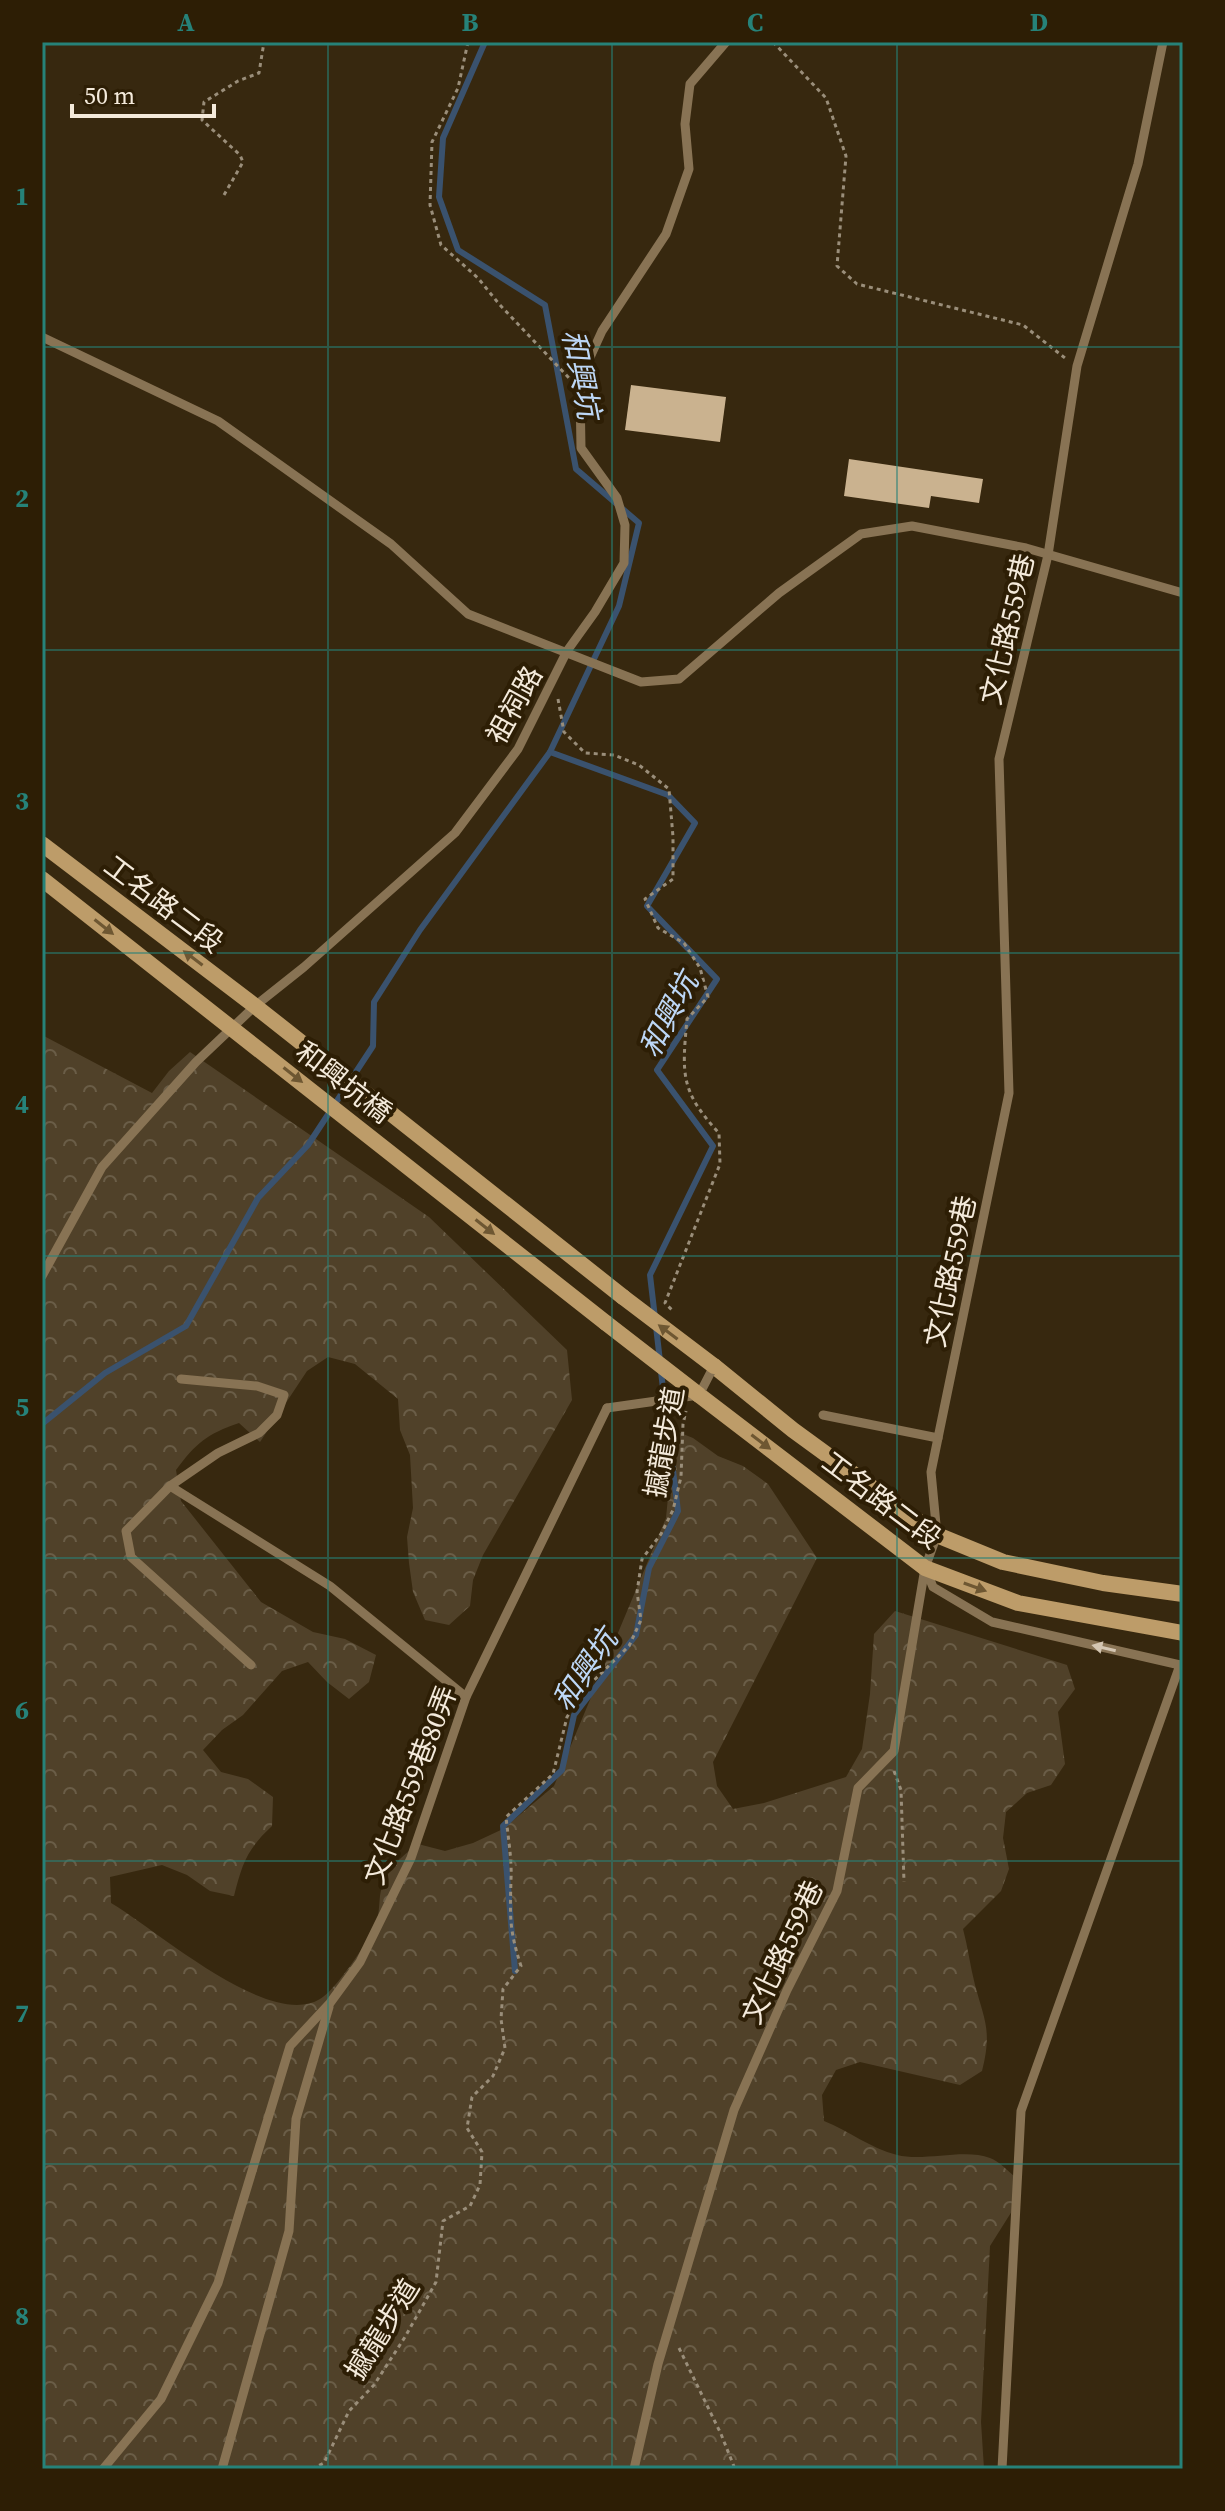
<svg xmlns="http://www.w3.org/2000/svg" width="1225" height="2511" viewBox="0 0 1225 2511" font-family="'Source Serif 4','Noto Sans TC',serif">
<defs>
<pattern id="forest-crowns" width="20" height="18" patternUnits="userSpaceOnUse" patternTransform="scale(2)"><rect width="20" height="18" fill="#504129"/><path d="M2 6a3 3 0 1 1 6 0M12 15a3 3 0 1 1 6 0" fill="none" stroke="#6a5d47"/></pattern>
</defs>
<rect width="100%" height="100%" fill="#37280f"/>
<path fill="url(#forest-crowns)" d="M42,1035L152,1093L169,1071L190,1052L429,1217L567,1350L572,1400L483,1555L473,1580L470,1606L449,1625L425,1620L413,1592L409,1563L407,1537L413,1508L410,1455L400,1430L398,1399L355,1364L328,1357L307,1371L260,1442L239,1423C207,1434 196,1443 176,1470L181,1501L261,1602L313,1632L345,1639L376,1655L369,1682L349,1699L327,1682L308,1662L282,1671L243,1715L222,1730L203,1750L221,1772L248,1779L273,1797L272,1826C247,1849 242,1864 234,1896L210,1891L187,1875L162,1865L110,1877L111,1903C157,1930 269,2030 320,1999C335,1991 367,1943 375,1926C379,1918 379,1906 380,1896C384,1872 399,1858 418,1844L445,1851L473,1843L503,1829L554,1786L666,1518L669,1487L668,1428L693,1438L718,1456L743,1466L768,1484L817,1558L713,1762L717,1786L733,1809L764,1803L846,1777L862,1749L870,1694L874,1634L895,1611L1067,1665L1075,1689L1058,1712L1065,1764L1051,1785L1027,1793L1006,1812L1003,1838L1009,1869L1001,1891L963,1929C968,1947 970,1966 975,1985C985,2022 992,2031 982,2071L960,2085L860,2062L836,2070L822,2095L824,2121C849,2131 870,2148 897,2155C924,2162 964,2148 990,2158C999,2161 1008,2171 1015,2177L1019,2200L990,2246L981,2422L984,2469H42Z"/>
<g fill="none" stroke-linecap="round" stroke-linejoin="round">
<g stroke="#3a526e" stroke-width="6">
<path d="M550,752L668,795L695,823L647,906L717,979L657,1070L713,1146L650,1275L660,1361"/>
<path d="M42,1424L105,1373L186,1326L258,1198L308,1145L373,1046L374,1002L420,930L550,752L619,606L639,523L576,469L545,305L458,250L439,197L443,138L485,42"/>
<path d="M515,1971L503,1826L562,1770L574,1715L636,1635L649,1568L678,1511L661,1372"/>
</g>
</g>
<g fill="#cab28f">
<path d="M631,385L726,397L720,442L625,430Z"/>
<path d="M849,459L983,479L979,503L931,496L929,508L844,496Z"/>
</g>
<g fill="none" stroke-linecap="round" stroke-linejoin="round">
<g stroke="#9a8e7a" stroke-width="3" stroke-dasharray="4 4" stroke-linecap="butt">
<path d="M468,42L458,88L432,142L430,205L441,245L478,278L499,304L569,378"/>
<path d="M773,42L826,98L846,156L837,266L857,284L1023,325L1065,358"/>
<path d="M224,195L243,162L240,155L202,120L204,102L238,81L259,73L264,42"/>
<path d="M558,699L564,732L585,753L614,755L639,765L669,789L673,837V879L645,899L658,928L684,943L700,968L708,997L687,1019C682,1074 680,1091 719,1133L720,1164L665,1303L673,1311"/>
<path d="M894,1771L901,1790L904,1882"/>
<path d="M679,2348L721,2434L735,2469"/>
<path d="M312,2469L324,2463L349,2411L374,2385L405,2337L436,2282L443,2221L470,2206L480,2185L482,2152L467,2128L472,2097L493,2076L505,2048L501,2019L503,1989L521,1966C509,1929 510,1917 511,1879C512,1859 508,1837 506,1817L553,1774L567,1717L584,1690L629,1646L641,1620L637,1592L642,1559L661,1534L673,1510L681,1477L683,1424L686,1411"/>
</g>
<g stroke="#887354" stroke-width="9">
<path d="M42,337L218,421L391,544L468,614L641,682L679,679L779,593L861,534L912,526L1026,548L1183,593"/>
<path d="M42,1276L102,1167L196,1062L255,1006L304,967L455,833L518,749L567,651L595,612L624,563L625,525L617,498L581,448L580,390L587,364L602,331L666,234L689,169L685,124L690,84L726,42"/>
<path d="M181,1379L257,1386L284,1395L277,1415L259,1433L218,1453L170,1486L126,1531L131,1557L251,1665"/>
<path d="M823,1415L938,1438"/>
<path d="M170,1486L330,1586L466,1697"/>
<path d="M926,1570L933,1587L992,1622L1180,1665"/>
<path d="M103,2469L161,2399L218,2283L290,2046L330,2003L360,1962L411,1858L466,1697L607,1408"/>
<path d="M222,2469L289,2231L296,2119L329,2007"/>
<path d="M634,2469L658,2364L734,2110L787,1990L837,1891L858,1788L894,1751L925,1568L937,1535L931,1472L1009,1093L999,759L1048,555L1077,366L1138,164L1163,42"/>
<path d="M1002,2469L1021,2111L1180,1665L1183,1664"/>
</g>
<g stroke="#bd9c69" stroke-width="16">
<path d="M42,844L255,1006L623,1297"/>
<path d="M42,879L606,1323"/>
<path d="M714,1366L793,1430L937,1535L1003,1562L1103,1583L1183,1594"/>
<path d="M699,1395L925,1568L1018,1603L1183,1633"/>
</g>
<path stroke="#887354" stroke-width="9" d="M607,1408L699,1395L714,1366"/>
<g stroke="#bd9c69" stroke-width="16">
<path d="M623,1297L714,1366"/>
<path d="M606,1323L699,1395"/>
</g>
</g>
<defs><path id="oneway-solid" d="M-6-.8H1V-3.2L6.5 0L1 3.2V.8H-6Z" transform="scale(2)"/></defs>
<g fill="#6e5732">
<use href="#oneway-solid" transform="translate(104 927) rotate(38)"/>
<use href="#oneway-solid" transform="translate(193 958) rotate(-143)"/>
<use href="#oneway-solid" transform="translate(293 1075) rotate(38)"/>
<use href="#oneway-solid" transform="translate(485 1227) rotate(38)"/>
<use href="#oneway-solid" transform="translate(668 1332) rotate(-143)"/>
<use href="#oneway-solid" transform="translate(761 1442) rotate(37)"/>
<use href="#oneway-solid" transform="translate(975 1587) rotate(20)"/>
</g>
<use fill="#d4c6b2" href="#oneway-solid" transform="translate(1104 1648) rotate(-167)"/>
<path fill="none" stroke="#268279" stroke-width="2" stroke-opacity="0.55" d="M328,42V2469M612,42V2469M897,42V2469M42,347H1183M42,650H1183M42,953H1183M42,1256H1183M42,1558H1183M42,1861H1183M42,2164H1183"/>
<g text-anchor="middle" stroke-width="8" stroke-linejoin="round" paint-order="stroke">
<g font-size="28" fill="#f4eadb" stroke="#2d1e05">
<text transform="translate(1007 629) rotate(-77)" y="10">文化路559巷</text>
<text transform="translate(514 705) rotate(-61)" y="10">祖祠路</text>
<text transform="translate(164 904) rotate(37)" y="10">工名路二段</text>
<text transform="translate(344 1082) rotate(38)" y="10">和興坑橋</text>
<text transform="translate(950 1271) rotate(-78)" y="10">文化路559巷</text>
<text transform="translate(664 1442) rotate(-80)" y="10">撼龍步道</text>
<text transform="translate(882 1500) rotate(37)" y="10">工名路二段</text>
<text transform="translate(410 1785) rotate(-69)" y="10">文化路559巷80弄</text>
<text transform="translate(782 1952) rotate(-65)" y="10">文化路559巷</text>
<text transform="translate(382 2329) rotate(-58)" y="10">撼龍步道</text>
</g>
<g font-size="30" font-style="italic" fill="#bdd7f6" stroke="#2d1e05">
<text transform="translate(581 374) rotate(79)" y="10">和興坑</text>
<text transform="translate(669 1015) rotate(-62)" y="10">和興坑</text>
<text transform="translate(585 1670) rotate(-56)" y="10">和興坑</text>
</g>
</g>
<rect width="1225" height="2511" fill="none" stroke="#2d1e05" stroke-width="88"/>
<path d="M72 104v12h142v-12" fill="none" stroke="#f4eadb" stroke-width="4"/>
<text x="84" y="104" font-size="24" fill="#f4eadb" stroke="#2d1e05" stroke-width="6" paint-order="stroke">50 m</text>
<rect x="44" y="44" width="1137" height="2423" fill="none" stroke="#268279" stroke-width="3"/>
<g font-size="26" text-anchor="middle" font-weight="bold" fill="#268279">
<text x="186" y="31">A</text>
<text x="470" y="31">B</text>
<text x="755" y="31">C</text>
<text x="1039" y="31">D</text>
<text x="22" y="205">1</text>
<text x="22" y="507">2</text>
<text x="22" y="810">3</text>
<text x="22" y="1113">4</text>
<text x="22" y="1416">5</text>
<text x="22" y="1719">6</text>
<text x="22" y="2022">7</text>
<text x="22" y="2325">8</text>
</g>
</svg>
